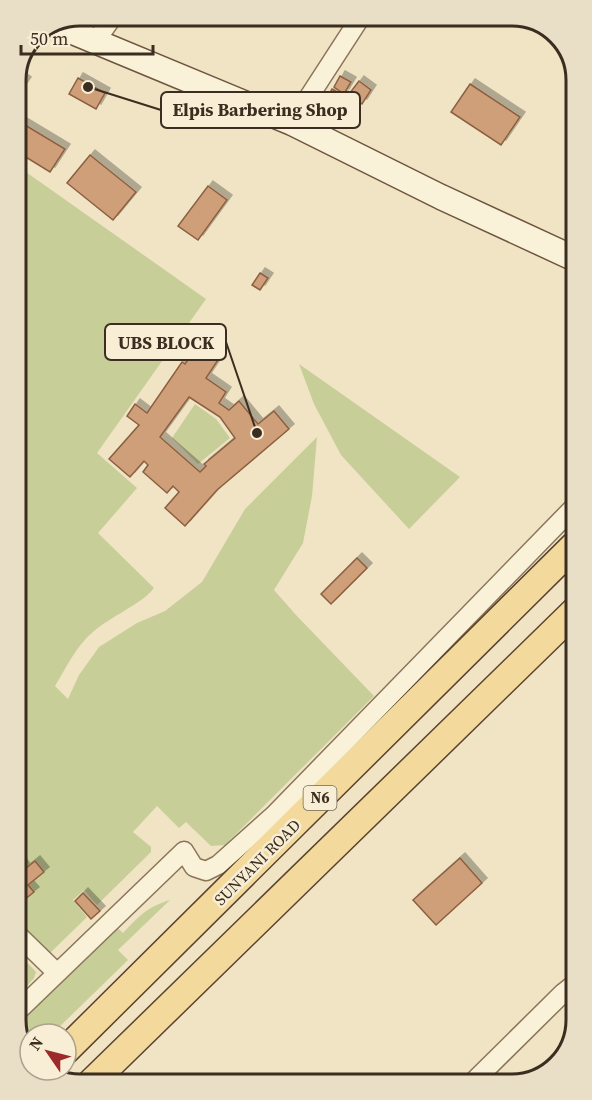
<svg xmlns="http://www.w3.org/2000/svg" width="592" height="1100" viewBox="0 0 592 1100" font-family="'Source Serif 4',serif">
<defs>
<filter id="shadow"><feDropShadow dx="5" dy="-5" stdDeviation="0" flood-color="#0004"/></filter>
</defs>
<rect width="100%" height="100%" fill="#f0e4c5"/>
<g fill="#c7ce98">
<path d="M16,165L206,299L97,453L137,488L98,533L154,588C142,604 111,616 93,632C76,646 66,668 55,686L68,699L79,675L99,647L137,623L165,611L202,582L245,509L317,437L312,496L303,543L274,590L296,615L374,696L225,845L211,846L186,822L179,828L157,806L133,832L151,847V852L97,905L84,890L73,900L87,917L48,955L19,925Z"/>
<path d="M299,364L460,477L409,529L341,455L314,404Z"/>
<path d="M195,404L216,419L230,438L198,464L172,438Z"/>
<path d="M170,900L118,950L128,960L52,1034H30L29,1057L20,1045V1019L114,925L123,933C139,916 147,907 170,900Z"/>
<path d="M20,955L36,972L34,978L20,994Z"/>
</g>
<g fill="#cf9f7a" stroke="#8b5f3f" stroke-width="1.5" fill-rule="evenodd" filter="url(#shadow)">
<path d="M330,15H354L346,28L329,16Z"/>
<path d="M16,74L26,82L15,98V76Z"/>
<path d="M340,76L351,82L344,94L334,87Z"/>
<path d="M78,78L105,93L96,109L69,94Z"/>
<path d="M359,81L371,90L362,104L349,94Z"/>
<path d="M470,84L520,117L501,145L451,112Z"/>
<path d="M332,89L343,96L336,108L325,101Z"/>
<path d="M15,119L65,149L50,172L16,151Z"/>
<path d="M90,155L136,192L113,220L67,183Z"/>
<path d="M208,186L227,200L198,240L178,226Z"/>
<path d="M260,273L268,278L260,290L252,285Z"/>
<path d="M198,346L218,360L206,378L226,392L219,403L229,410L239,401L258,424L274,411L289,429L217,490L185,526L165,508L179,492L173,486L167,493L143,472L148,465L144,461L130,477L109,459L139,425L127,416L135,404L147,413L182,362L185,364ZM189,397L220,417L235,438L204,464L206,466L200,472L160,437Z"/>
<path d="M357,558L367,568L331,604L321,594Z"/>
<path d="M460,858L482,883L436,925L413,900Z"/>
<path d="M35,861L44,872L28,885L34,892L19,904V864L21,863L25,869Z"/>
<path d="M83,893L100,911L91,919L75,901Z"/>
</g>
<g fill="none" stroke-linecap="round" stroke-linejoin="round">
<g stroke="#8b755a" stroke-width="21">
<g id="street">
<path d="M95,42L114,15"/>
<path d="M292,123L362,15"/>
<path d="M19,936L56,972"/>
<path d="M20,1009L184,851L194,867L206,871L218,865L274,815L574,507"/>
<path d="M474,1081L563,993L577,982"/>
</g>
</g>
<g stroke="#6d563d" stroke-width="27">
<path id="secondary" d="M56,25L292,123L441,197L573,258"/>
</g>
<g stroke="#59432f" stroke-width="30">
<g id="primary">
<path d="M66,1050L574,546"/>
<path d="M42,1072L45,1070"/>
<path d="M89,1085L575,611"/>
</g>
</g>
<use href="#street" stroke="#faf1d9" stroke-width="18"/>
<use href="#secondary" stroke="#faf1d9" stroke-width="24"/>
<use href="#primary" stroke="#f3da9c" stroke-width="27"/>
</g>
<g text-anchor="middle" stroke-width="5" stroke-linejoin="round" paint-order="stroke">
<rect fill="#f7eed5" stroke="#736756" stroke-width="1.5" x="303.5" y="786" width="33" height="24" rx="4.5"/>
<g font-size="15" font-weight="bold" fill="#3b2d1f">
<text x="320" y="803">N6</text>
</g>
<g font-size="16" fill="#3b2d1f" stroke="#f7eed5">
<text transform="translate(257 862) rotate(-45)" y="6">SUNYANI ROAD</text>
</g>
</g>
<path d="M0 0H592V1100H0ZM80 26H512A54 54 0 0 1 566 80V1020A54 54 0 0 1 512 1074H80A54 54 0 0 1 26 1020V80A54 54 0 0 1 80 26Z" fill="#e8dfc6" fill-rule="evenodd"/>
<path fill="none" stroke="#3b2d1f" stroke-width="3" d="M80 26H512A54 54 0 0 1 566 80V1020A54 54 0 0 1 512 1074H80A54 54 0 0 1 26 1020V80A54 54 0 0 1 80 26Z"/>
<path fill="none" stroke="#3b2d1f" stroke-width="2" d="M88 87L161 110M257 433L226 342"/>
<g fill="#3b2d1f" stroke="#f7eed5" stroke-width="2">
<circle cx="88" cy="87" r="6"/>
<circle cx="257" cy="433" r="6"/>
</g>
<g fill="#f7eed5" stroke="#3b2d1f" stroke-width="2">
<rect x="161" y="92" width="199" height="36" rx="6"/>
<rect x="105" y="324" width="121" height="36" rx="6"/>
</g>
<g font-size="18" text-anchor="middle" font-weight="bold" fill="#3b2d1f">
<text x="260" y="116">Elpis Barbering Shop</text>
<text x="166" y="349">UBS BLOCK</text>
</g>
<g transform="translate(48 1052) rotate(305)"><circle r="28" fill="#f7eed5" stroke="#aca18c" stroke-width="1.5"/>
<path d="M0-4.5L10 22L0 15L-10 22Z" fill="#9c2a28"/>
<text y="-9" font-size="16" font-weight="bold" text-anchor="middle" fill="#3b2d1f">N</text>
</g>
<path d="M21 45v9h132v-9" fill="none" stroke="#3b2d1f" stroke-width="3"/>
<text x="30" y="45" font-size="18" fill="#3b2d1f" stroke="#f7eed5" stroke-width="4.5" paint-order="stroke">50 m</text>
</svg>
